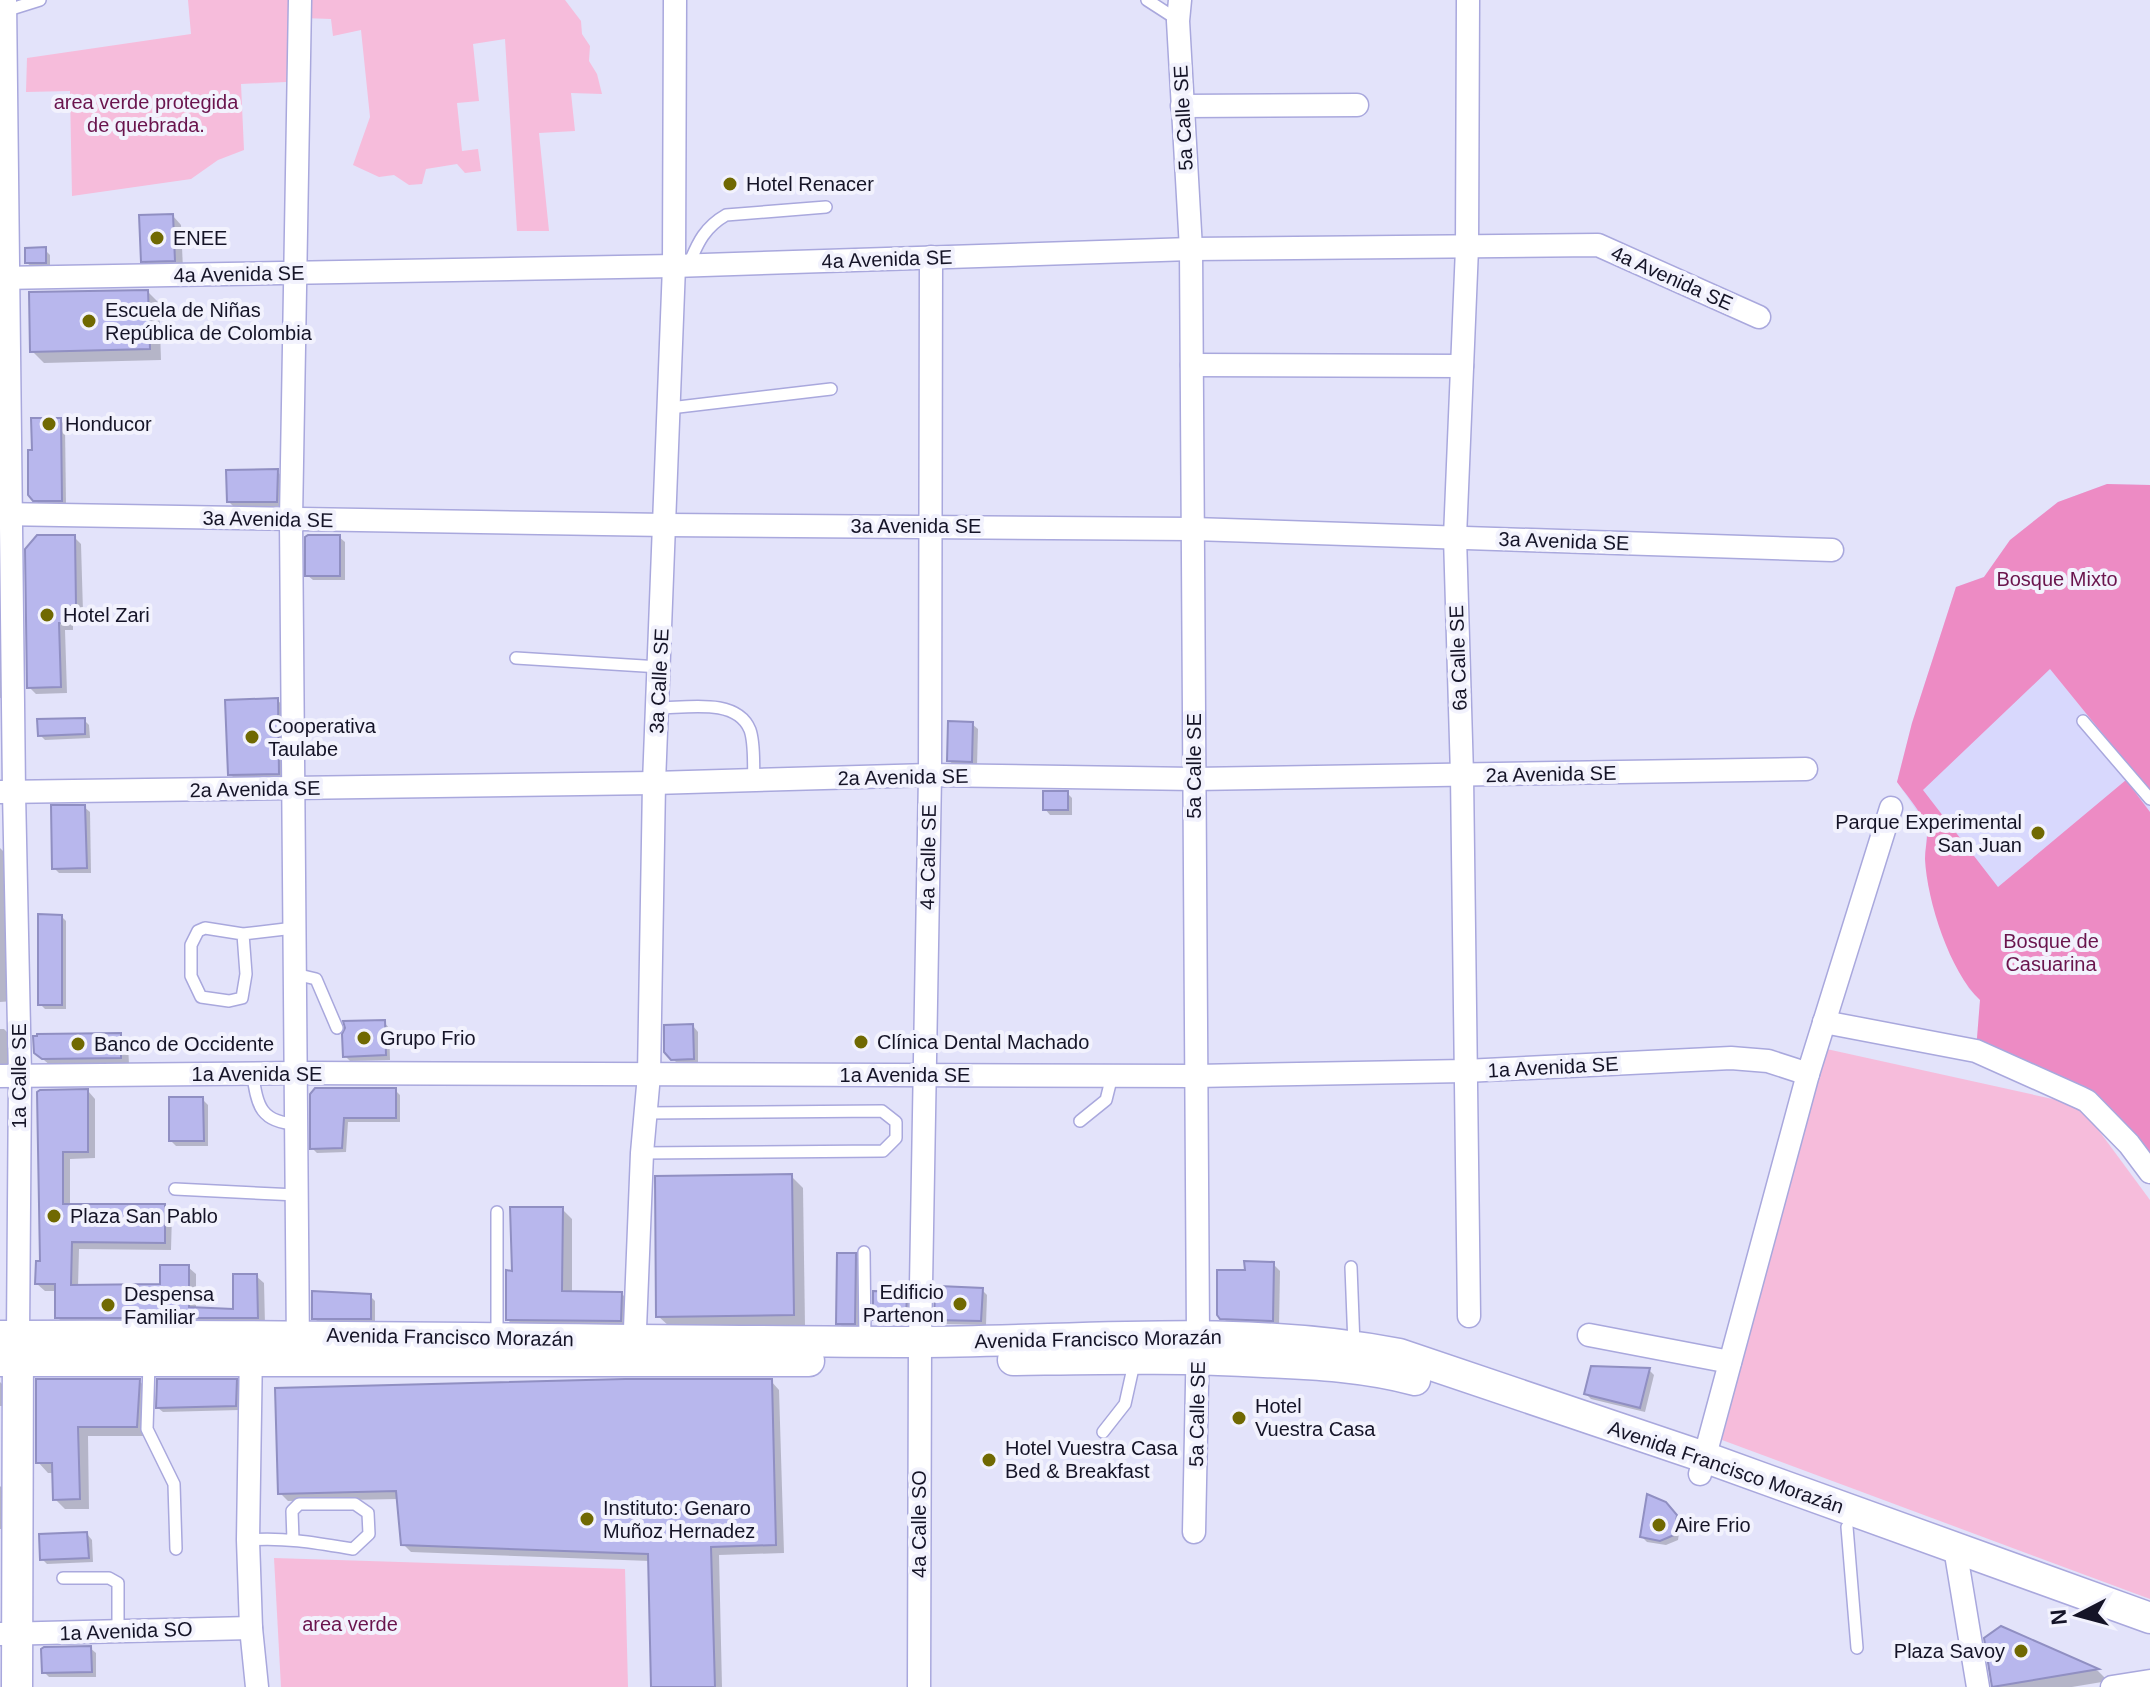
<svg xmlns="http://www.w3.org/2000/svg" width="2150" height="1687" viewBox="0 0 2150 1687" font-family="Helvetica,sans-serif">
<rect width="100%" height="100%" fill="#e3e3fa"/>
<path fill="#d8d8fd" d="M2107,484L2150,485V1172L2106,1120L1976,1051L1980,1000L1969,989L1956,964L1932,902L1925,860L1927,826L1897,782L1912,723L1956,587L1984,577L2010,540L2058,502Z"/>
<g fill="#f6bcdb">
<path d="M188,0H565L581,21L582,34L590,46L589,61L597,74L602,94L571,93L575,131L539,133L549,231H517L505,39L473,44L479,101L457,103L462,151L478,149L481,171L465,173L457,164L426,169L422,184L409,185L394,175L379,177L353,165L370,117L361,30L333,36L331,19L303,18L297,79L286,82L241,84L244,150L218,160L191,179L72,196L70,91L26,92L27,58L191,34Z"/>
<path d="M1822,1048L2080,1105L2150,1200V1599L1722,1440Z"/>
<path d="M274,1558L625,1569L628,1687H281Z"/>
</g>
<path fill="#ed8bc4" d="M2107,484L2150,485V792L2050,669L1923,790L1998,887L2126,780L2150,812V1172L2106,1120L1976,1051L1980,1000C1950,972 1927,901 1925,859C1925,849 1928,838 1927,828C1925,817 1905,793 1897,782L1912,723L1956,587L1984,577L2010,540L2058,502Z"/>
<g fill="#0003">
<path d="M173,216L181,225L183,269H151L143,261Z"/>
<path d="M45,250L50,255V268H33L27,263Z"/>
<path d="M148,292L159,303L161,360L44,363L32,351Z"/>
<path d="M60,420L65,425L66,505H40L30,495L34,452Z"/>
<path d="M277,471L282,477V506L234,507L228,501Z"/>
<path d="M0,536L5,541L6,611H0Z"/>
<path d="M74,537L81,544L83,612H73V630H65L67,693L36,694L29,687Z"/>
<path d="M339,537L345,542V580H313L307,575Z"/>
<path d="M0,651L2,653L3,698H0Z"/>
<path d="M277,700L286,708L287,781L238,782L230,774Z"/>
<path d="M84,720L89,725L90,738L45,740L40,735Z"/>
<path d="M972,724L978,729L977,766H954L949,760Z"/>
<path d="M1067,793L1072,798V815H1050L1045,809Z"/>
<path d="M84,807L90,812L91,873H59L54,868Z"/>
<path d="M0,848L10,858L13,1001L0,1002Z"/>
<path d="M62,917L66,921V1009H45L40,1004Z"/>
<path d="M384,1022L389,1028L390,1060L350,1061L345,1056Z"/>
<path d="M693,1026L698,1032V1064H678L666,1052Z"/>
<path d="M0,1029H4L9,1034L10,1064H0Z"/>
<path d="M120,1035L128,1043L129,1065L52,1067L36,1053Z"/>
<path d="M395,1090L400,1095V1122H348L346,1152L317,1153L312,1148V1095Z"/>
<path d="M88,1091L95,1099V1158L70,1159V1206H164L172,1214L171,1250L79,1249L78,1287L162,1286L188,1267L196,1274V1309L235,1311L256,1276L264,1283L265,1325H65L57,1317V1291H45L37,1284L42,1263L39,1093Z"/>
<path d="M202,1099L208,1105V1146H176L171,1141Z"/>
<path d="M791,1176L803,1188L805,1326L670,1327L658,1316Z"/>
<path d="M562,1209L572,1219V1293L622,1294L632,1304L631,1331L518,1330L508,1320L514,1273Z"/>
<path d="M855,1255L860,1261L859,1328H844L838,1323Z"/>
<path d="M1273,1264L1280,1271L1279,1327L1230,1325L1219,1314L1247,1272Z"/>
<path d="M982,1290L987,1295L986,1325L942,1324L936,1319Z"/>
<path d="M906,1294L911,1299V1324H881L875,1319Z"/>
<path d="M370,1296L375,1301V1323H319L314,1318Z"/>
<path d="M1649,1370L1654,1375L1645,1412L1591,1399L1586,1394Z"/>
<path d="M38,1381H139L150,1391L147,1436H88L89,1509H65L55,1499L54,1473H48L38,1462Z"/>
<path d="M236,1381L241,1386L240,1410L163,1412L158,1408Z"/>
<path d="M771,1381L779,1390L784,1553L719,1555L722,1687H653L650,1561L411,1552L403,1544L398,1499L288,1501L280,1493Z"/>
<path d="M0,1382L4,1386V1406H0Z"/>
<path d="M0,1486L4,1490V1529H0Z"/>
<path d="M1664,1504L1681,1522L1678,1540L1666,1545L1647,1542L1642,1537Z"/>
<path d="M87,1534L92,1540L93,1562L47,1564L42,1559Z"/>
<path d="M2001,1629L2098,1671L2108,1681L2072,1687H1994L1986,1639Z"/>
<path d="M90,1648L96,1653V1677H49L44,1672Z"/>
</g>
<g fill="#b8b7ed" stroke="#908fc2" stroke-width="2">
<path d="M173,214L175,261L141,262L139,215Z"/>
<path d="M46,247V263H25V248Z"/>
<path d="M148,290L150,349L30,352L29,292Z"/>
<path d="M31,418H61L62,501H33L28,495V450H32Z"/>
<path d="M278,469L277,502H227L226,470Z"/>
<path d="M37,535H75L76,606H67V623H59L61,687L27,688L25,549Z"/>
<path d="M308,535H340V576H305V537Z"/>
<path d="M278,698L279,774L228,775L225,700Z"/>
<path d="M85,718V734L38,736L37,719Z"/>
<path d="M948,721L973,722L972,762L947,761Z"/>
<rect x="1043" y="791" width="25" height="19"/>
<path d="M51,805H85L87,868L52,869Z"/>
<path d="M38,914L62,915V1005H38Z"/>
<path d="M385,1020L386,1055L343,1057L342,1034L345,1028L343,1021Z"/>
<path d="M693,1024L694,1059L671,1060L664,1052V1025Z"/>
<path d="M121,1033V1058L42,1059L34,1053L33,1036H37V1034Z"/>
<path d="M315,1088H396V1118H344L342,1148L310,1149V1094Z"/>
<path d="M88,1089V1152H63V1204H165V1243L72,1242L71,1285L160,1284V1265H189V1307L233,1309V1274H257L258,1318H55V1284H35L36,1261H40L37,1092L40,1090Z"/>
<path d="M169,1097H203L204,1141H169Z"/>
<path d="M792,1174L794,1315L656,1317L655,1176Z"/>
<path d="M510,1207H563L562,1291L622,1292L621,1321L506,1320V1270L512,1271Z"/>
<path d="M837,1253H856L855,1324H836Z"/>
<path d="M1244,1261L1274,1262L1273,1321L1220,1319L1217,1315V1270H1245Z"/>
<path d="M939,1286L983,1288L981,1321L934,1320L935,1292H939Z"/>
<path d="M312,1291L371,1294V1319H312Z"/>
<path d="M873,1291L907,1292L906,1320H873Z"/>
<path d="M1591,1366L1650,1368L1640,1408L1584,1394Z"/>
<path d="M36,1379H140L137,1427H78L80,1499L53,1500L52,1463H36Z"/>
<path d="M157,1379H237L236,1406L156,1408Z"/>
<path d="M625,1379H772L776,1545L711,1547L715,1687H651L648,1554L401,1545L396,1491L278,1494L275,1388Z"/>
<path d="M1647,1494L1666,1502L1677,1515L1674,1535L1660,1541L1640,1537Z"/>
<path d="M87,1532L89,1558L40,1560L39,1534Z"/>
<path d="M2001,1626L2099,1669L1992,1687L1984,1638Z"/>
<path d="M91,1646L92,1672L42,1673L41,1649L44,1647Z"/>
</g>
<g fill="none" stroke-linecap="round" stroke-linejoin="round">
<g stroke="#a9a8dd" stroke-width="14">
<g id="service">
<path d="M1147,0L1178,20"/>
<path d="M5,11L40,0"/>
<path d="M689,264C698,242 705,227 726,215L826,207"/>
<path d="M670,408L831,389"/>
<path d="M516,658L660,667"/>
<path d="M658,708C685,708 737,697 750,730C755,744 753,765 754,780"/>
<path d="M2083,721L2150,799"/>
<path d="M243,934L205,928L198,931L191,945V976L201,997L229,1001L242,998L246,974L243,934L294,928"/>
<path d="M295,974L316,979L337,1028"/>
<path d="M253,1074C256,1106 262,1123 297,1124"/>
<path d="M1080,1121L1106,1100L1112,1076"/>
<path d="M642,1153L883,1151L896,1138V1122L882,1111L647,1113"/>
<path d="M175,1189L297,1195"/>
<path d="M864,1252L865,1341"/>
<path d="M1351,1267L1354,1345"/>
<path d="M497,1337V1212"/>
<path d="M149,1363L147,1429L174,1484L176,1549"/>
<path d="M1103,1432L1125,1404L1135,1359"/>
<path d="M1847,1527L1857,1648"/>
<path d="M248,1540C284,1537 317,1543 353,1549L369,1534L368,1513L355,1504H299L292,1511L293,1540"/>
<path d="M63,1578H109L118,1583V1631"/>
</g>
</g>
<g stroke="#a9a8dd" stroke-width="25">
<g id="minor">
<path d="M5,0L14,792L20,1076L18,1336"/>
<path d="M1180,0L1178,21L1191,249L1198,1335L1194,1532"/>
<path d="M1468,0L1467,248L1455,537L1462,775L1469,1316"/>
<path d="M1182,106L1357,105"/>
<path d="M0,278L674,266L1191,249L1598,245L1759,317"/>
<path d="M1192,365L1462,366"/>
<path d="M0,514L666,525L1193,529L1832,550"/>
<path d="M0,792L654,783L930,775L1194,779L1806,769"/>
<path d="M1824,1022L1976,1051L2081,1098L2087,1101L2129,1144L2150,1172"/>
<path d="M0,1076L296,1073L1196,1076L1465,1071L1731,1058L1768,1061L1808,1074"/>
<path d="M1589,1335L1730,1362"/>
<path d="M251,1349L248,1540L251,1628L257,1687"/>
<path d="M298,1350L291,520L300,0"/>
<path d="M634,1354L642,1153L649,1075L654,783L674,266L675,0"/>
<path d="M1700,1474L1808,1074L1891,808"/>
<path d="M1955,1548L1978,1687"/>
<path d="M0,1634L251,1628"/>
<path d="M919,1687L920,1342L930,775L931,257"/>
<path d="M2112,1687L2150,1681"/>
</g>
</g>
<g stroke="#a9a8dd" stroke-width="33">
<g id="secondary">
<path d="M0,1336C305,1334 610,1341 915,1342C1077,1342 1239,1323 1399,1354L1704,1457L2150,1618"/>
<path d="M1013,1360C1097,1359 1180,1357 1264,1362C1315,1364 1366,1367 1415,1380"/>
<path d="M0,1361H809"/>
<path d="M17,1687L18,1341"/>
</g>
</g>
<use href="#service" stroke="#fff" stroke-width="11"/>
<use href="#minor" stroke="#fff" stroke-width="22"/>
<use href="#secondary" stroke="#fff" stroke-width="30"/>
</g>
<g fill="#706902" stroke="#f2f2fd" stroke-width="3">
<circle cx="730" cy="184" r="8"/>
<circle cx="157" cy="238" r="8"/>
<circle cx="89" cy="321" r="8"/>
<circle cx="49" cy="424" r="8"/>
<circle cx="47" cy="615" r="8"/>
<circle cx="252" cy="737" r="8"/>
<circle cx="2038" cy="833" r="8"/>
<circle cx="364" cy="1038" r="8"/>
<circle cx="861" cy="1042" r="8"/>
<circle cx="78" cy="1044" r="8"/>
<circle cx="54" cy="1216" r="8"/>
<circle cx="960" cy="1304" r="8"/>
<circle cx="108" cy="1305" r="8"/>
<circle cx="1239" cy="1418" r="8"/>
<circle cx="989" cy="1460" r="8"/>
<circle cx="587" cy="1519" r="8"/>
<circle cx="1659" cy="1525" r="8"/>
<circle cx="2021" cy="1651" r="8"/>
</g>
<g text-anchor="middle" stroke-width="8" stroke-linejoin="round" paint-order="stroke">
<g font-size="20" fill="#6a144d" stroke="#f2f2fd">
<text x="146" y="109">area verde protegida<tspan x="146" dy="23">de quebrada.</tspan></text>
<text x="2057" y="586">Bosque Mixto</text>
<text x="2051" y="948">Bosque de<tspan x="2051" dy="23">Casuarina</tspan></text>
<text x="350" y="1631">area verde</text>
</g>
<g font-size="20" fill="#151427" stroke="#f2f2fd">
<text transform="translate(1183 118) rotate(-93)" y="7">5a Calle SE</text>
<text transform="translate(887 259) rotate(-2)" y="7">4a Avenida SE</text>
<text transform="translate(239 274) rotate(-1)" y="7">4a Avenida SE</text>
<text transform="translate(1672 278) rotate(24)" y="7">4a Avenida SE</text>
<text transform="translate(268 519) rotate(1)" y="7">3a Avenida SE</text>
<text x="916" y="533">3a Avenida SE</text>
<text transform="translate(1564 541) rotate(2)" y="7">3a Avenida SE</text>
<text transform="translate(1458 658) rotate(-92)" y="7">6a Calle SE</text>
<text transform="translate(659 681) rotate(-87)" y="7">3a Calle SE</text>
<text transform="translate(1194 766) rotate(-90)" y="7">5a Calle SE</text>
<text transform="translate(1551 774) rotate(-1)" y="7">2a Avenida SE</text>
<text transform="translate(903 777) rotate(-1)" y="7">2a Avenida SE</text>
<text transform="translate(255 789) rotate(-1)" y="7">2a Avenida SE</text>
<text transform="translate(928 857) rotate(-89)" y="7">4a Calle SE</text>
<text transform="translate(1553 1067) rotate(-3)" y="7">1a Avenida SE</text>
<text x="257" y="1081">1a Avenida SE</text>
<text x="905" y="1082">1a Avenida SE</text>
<text transform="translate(19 1076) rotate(-90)" y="7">1a Calle SE</text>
<text transform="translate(450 1337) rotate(1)" y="7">Avenida Francisco Morazán</text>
<text transform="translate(1098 1339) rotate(-1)" y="7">Avenida Francisco Morazán</text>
<text transform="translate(1197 1414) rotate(-89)" y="7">5a Calle SE</text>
<text transform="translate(1726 1467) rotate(19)" y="7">Avenida Francisco Morazán</text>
<text transform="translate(919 1524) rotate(-90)" y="7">4a Calle SO</text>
<text transform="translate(126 1631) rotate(-2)" y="7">1a Avenida SO</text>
</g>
<g font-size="20" fill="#151427" stroke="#f2f2fd" text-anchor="start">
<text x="746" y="191">Hotel Renacer</text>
<text x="173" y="245">ENEE</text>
<text x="105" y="317">Escuela de Niñas<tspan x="105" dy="23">República de Colombia</tspan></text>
<text x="65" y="431">Honducor</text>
<text x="63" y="622">Hotel Zari</text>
<text x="268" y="733">Cooperativa<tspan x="268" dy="23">Taulabe</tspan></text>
<text x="2022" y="829" text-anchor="end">Parque Experimental<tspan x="2022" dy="23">San Juan</tspan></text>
<text x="380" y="1045">Grupo Frio</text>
<text x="877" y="1049">Clínica Dental Machado</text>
<text x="94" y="1051">Banco de Occidente</text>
<text x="70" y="1223">Plaza San Pablo</text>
<text x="944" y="1299" text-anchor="end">Edificio<tspan x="944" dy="23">Partenon</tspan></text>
<text x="124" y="1301">Despensa<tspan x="124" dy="23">Familiar</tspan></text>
<text x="1255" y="1413">Hotel<tspan x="1255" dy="23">Vuestra Casa</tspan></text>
<text x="1005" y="1455">Hotel Vuestra Casa<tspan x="1005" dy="23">Bed &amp; Breakfast</tspan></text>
<text x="603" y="1515">Instituto: Genaro<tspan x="603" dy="23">Muñoz Hernadez</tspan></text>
<text x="1675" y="1532">Aire Frio</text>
<text x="2005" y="1658" text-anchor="end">Plaza Savoy</text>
</g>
</g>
<g transform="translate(2078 1615) rotate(264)" stroke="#f2f2fd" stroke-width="6" paint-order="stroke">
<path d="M0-6L14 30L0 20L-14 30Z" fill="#151427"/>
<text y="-12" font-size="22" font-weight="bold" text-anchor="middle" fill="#151427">N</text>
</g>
</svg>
